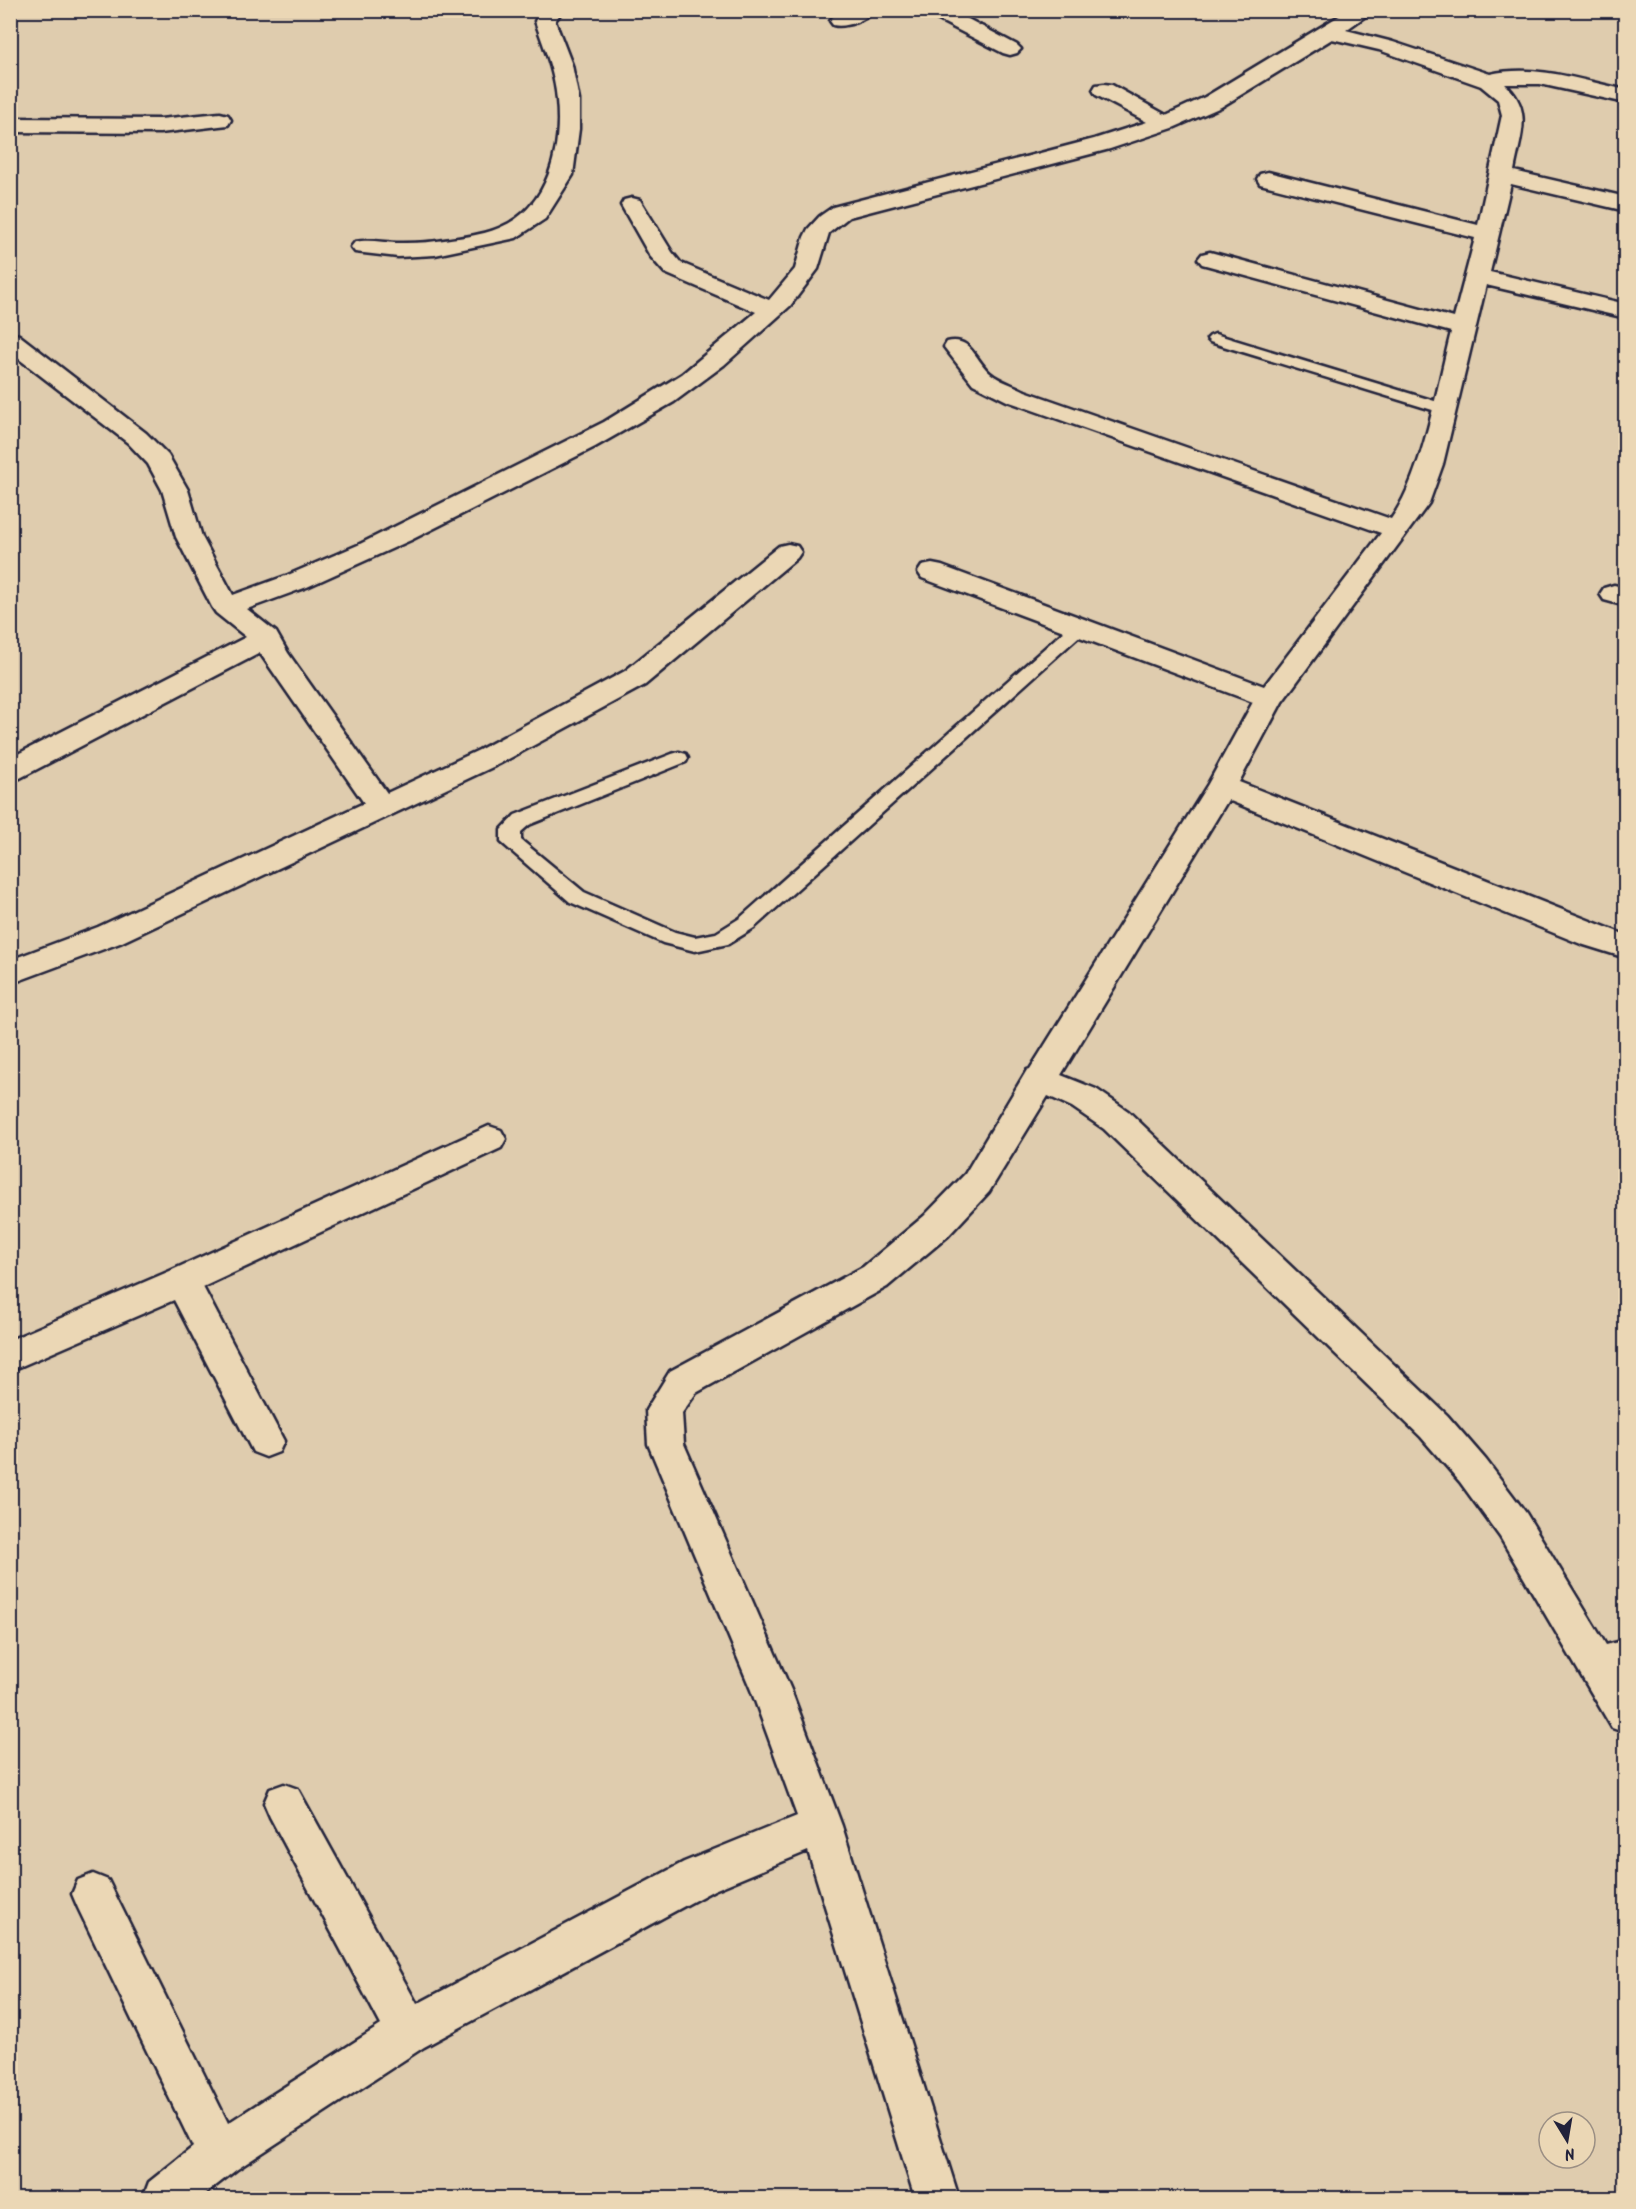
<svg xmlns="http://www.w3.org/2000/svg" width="1636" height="2209" viewBox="0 0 1636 2209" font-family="Kalam,sans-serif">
<rect width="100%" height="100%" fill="#dfccae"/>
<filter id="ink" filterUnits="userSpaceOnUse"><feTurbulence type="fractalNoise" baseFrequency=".0167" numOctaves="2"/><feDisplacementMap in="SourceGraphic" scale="12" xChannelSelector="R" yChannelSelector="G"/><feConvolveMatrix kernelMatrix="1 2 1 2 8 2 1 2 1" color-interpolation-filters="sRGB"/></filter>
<g filter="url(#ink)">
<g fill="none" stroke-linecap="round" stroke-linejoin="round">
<g stroke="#22223b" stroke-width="5">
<g id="service">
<path d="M1215,334L1451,406L1453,409L1451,412H1439L1210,342L1207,339L1210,336Z"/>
<path d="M1079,621L1085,623L1088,627L1085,631L754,928L728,944L695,951L663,943L570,902L501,842V830L515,815L672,754L679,752L686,754L688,758L686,762L529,825L521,832V840L584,892L675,932L695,937L716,933L740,918L1073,623Z"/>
</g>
</g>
<g stroke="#22223b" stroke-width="5">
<g id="minor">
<path d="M542,10H563L555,21L572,65L579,100V129L573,175L545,219L516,238L435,255L398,257L355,252L351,247L355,242C368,239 382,242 396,243C409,243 424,243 437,241C456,238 481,236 499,228C549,208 562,148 557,100C555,73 544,47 535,21Z"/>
<path d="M846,10H874C866,21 845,28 833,25L830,21L833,17Z"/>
<path d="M924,10H951L1017,45L1021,49L1017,53L1010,55L1003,53L927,14Z"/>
<path d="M1349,10H1374L1346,30L1393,42L1490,74C1537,64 1580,80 1626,90V103L1540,84H1505C1534,110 1520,137 1514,171L1626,197V211L1511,184L1490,272L1626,304V318L1486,285L1443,464L1429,503L1282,702L1239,782L1626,935V958L1581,944L1228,800L1061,1075L1096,1089L1128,1111L1447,1415L1486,1460L1526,1513L1606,1645L1626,1640V1733L1612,1728L1500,1537L1460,1482L1421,1437L1104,1129L1072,1107L1048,1096L989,1192L948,1236L887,1287L696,1393L682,1413L684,1444L791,1690L842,1826L959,2198H915L808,1851L714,1890L424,2047L236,2170L200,2198H143L149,2182L193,2147L78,1908L72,1894L78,1880L93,1874L108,1880L228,2123L381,2025L270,1817L264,1803L270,1789L284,1784L298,1789L417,2004L684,1862L797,1816L751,1690L648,1444L646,1410L670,1371L863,1267L924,1216L965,1174L1027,1070L1030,1069L1208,784L1253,702L922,578L918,572L922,566L932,564L942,566L1264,686L1381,533L1007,401L973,384L944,347L947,342C971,336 975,360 990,373C999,381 1014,385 1025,391L1391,519C1423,474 1437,387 1451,332L1202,264L1198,259L1202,254L1210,252L1454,318L1475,238L1260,184L1257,179L1260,174L1268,172L1478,225L1502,115L1498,100L1481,86L1379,50L1332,39L1221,107L1173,128L1110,149L849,217L829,233L818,269L790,306L724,365L674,402L595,447L411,540L307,587L247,609L276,632L288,653L387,793L479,750L625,671L779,546L788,544L797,546L801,552L797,558L645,685L499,764L120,943L10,984V960L98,927L364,803L260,653L20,778L10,781V758L246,637L216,613L212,607L176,537L162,490L148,464L128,443L10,352V333L19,335L146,433L168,455L188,490L202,537L233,595L288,575L358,545L604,422L682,374L756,312L665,273L650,256L621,205L624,200L632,198L640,200L672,252L681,263L769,300L795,269L804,237L808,229L820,216L833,207L1094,139L1147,122L1096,95L1093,90L1096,85L1104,84L1112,85L1166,115L1205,97Z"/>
<path d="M220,113L228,115L231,120L228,125L160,133L10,132V118L160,119Z"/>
<path d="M1614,585L1626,588V606L1604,600L1600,594L1604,588Z"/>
<path d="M489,1126L501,1130L506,1139L501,1148L203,1287L284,1441L279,1452L266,1457L253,1452L174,1300L10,1371V1340L170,1271Z"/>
</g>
</g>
<use href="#service" fill="#ebd7b5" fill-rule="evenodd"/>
<use href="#minor" fill="#ebd7b5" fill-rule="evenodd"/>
</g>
</g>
<rect width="1636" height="2209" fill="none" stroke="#ebd7b5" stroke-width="36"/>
<rect x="18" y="18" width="1600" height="2173" fill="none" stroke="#22223b" stroke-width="2" filter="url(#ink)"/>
<g transform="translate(1567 2140) rotate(169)"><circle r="28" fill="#ebd7b5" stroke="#9b8f84" stroke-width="1.5"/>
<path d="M0-4.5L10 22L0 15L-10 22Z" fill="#22223b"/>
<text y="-9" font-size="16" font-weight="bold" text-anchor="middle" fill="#22223b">N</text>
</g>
</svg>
